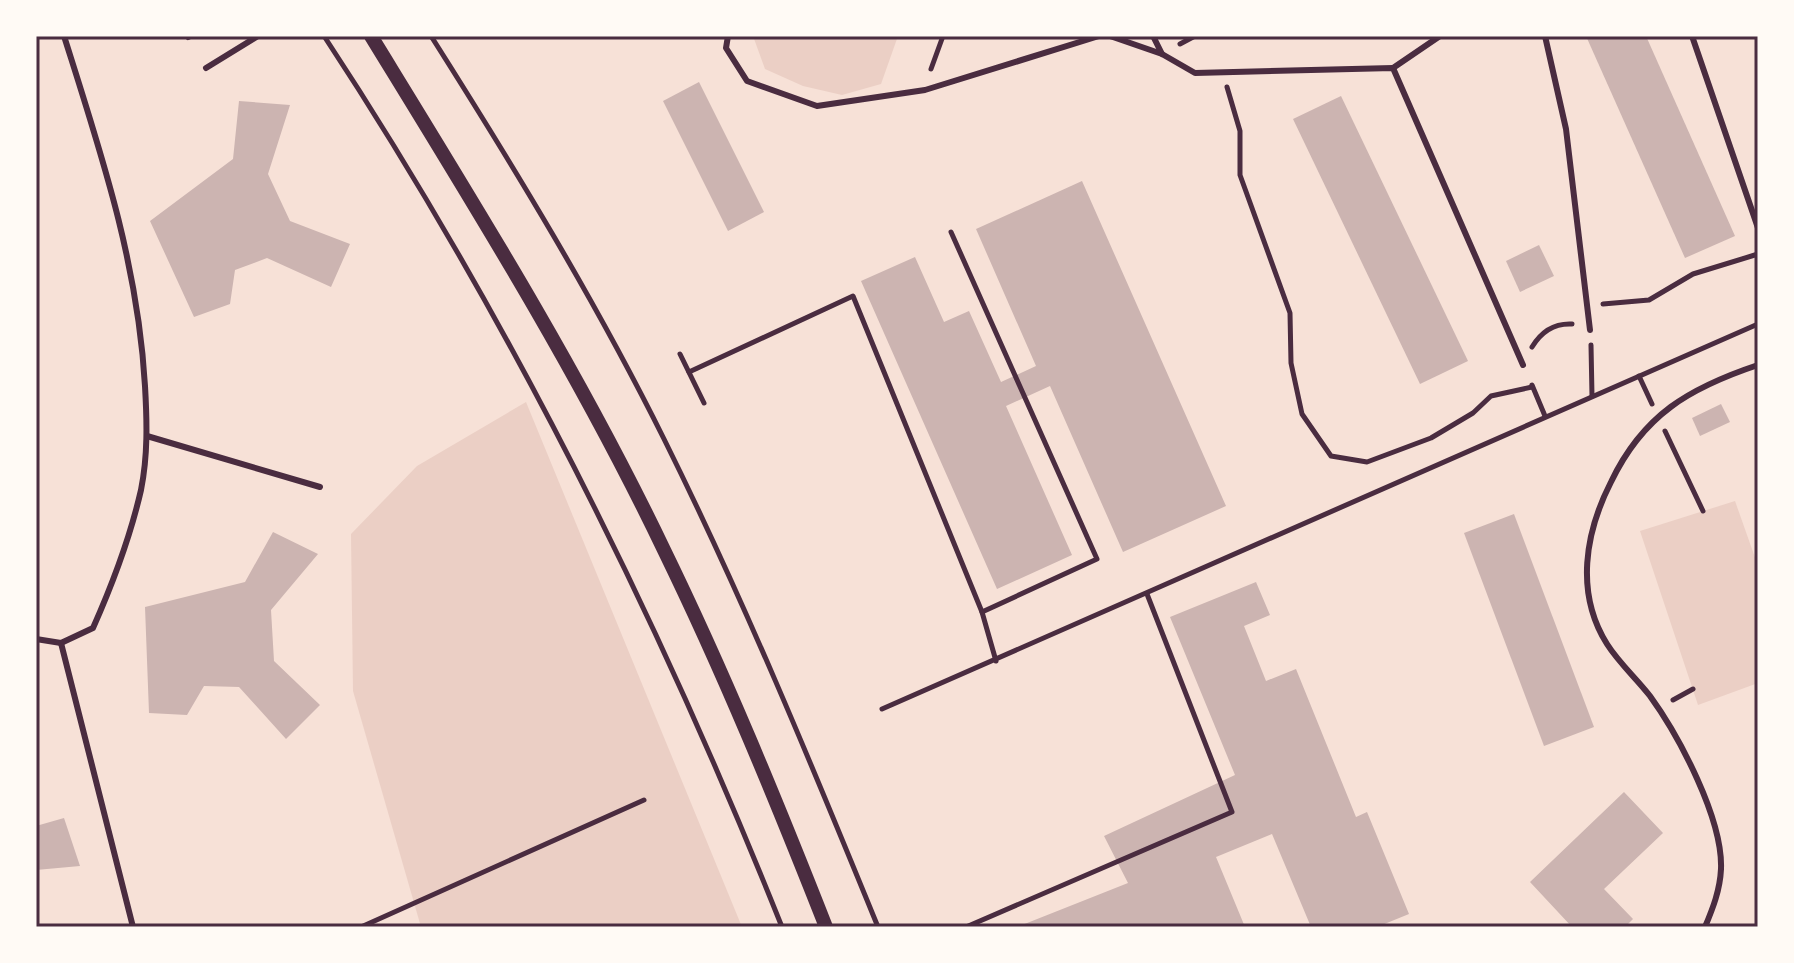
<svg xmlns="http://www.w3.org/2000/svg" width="1794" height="963" viewBox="0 0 1794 963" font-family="'Varela Round',sans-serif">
<rect width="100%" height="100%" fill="#f7e1d7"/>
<g fill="#ebcfc5">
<path d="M753,36H898L881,84L842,95L803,86L765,69Z"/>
<path d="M526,402L742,927H421L353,691L351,534L417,466Z"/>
<path d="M1735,501L1758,566V683L1698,705L1640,531Z"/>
</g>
<g fill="#ccb4b1">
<path d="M1586,36H1646L1735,236L1685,258Z"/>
<path d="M699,82L764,212L728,231L663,101Z"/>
<path d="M1341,96L1468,361L1420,384L1293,119Z"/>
<path d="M239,101L290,105L268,174L290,221L350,244L331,287L267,258L235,270L230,304L194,317L150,221L233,159Z"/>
<path d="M1082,181L1226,506L1123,552L1050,386L1006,406L1072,555L997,589L861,281L915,257L944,322L969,311L1001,382L1036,366L976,229Z"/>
<path d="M1539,245L1554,276L1520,292L1506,261Z"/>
<path d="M1721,404L1730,422L1700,436L1692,418Z"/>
<path d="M1514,514L1594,727L1544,746L1464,533Z"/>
<path d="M273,532L318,554L271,610L274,661L320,705L286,739L239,687L204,686L187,715L149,713L145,607L245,582Z"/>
<path d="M1256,582L1270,615L1244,626L1266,681L1296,669L1356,817L1367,812L1409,914L1377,927H1311L1272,834L1216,857L1245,927H1017L1128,883L1104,836L1235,775L1170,617Z"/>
<path d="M1624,792L1663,833L1604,889L1633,919L1625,927H1572L1530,882Z"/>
<path d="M64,818L80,866L36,870V826Z"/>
</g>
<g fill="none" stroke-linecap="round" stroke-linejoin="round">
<g stroke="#4a2c40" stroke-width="5">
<path d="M324,36C507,314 659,619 782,927"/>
<path d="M431,36C514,167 595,300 664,439C743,598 811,763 878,927"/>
<path d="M1180,44L1195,36"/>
<path d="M931,69L943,36"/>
<path d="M1227,87L1240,131V175L1290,313L1291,363L1302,414L1331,456L1367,462L1431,438L1473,413L1491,396L1532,387"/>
<path d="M1603,304L1649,300L1693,274L1758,254"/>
<path d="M1591,345L1592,396"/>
<path d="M1532,347C1541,332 1553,323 1572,324"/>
<path d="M680,354L704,403"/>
<path d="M689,372L853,296L982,612L1097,559L951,232"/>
<path d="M1639,376L1652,404"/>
<path d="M1532,385L1545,416"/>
<path d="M1665,431L1703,511"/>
<path d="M982,612L996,661"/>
<path d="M1673,700L1693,689"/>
<path d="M882,709L1758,324"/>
<path d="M361,927L644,800"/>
<path d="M966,927L1232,812L1147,594"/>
</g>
<g stroke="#4a2c40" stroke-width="6">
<path d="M728,36L726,48L747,81L817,106L925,90L1099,36"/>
<path d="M1110,36L1162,54L1195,73L1393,68L1523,365"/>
<path d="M1153,36L1162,54"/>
<path d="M1545,36L1566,129L1590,330"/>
<path d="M1692,36L1758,228"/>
<path d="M188,37L190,36"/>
<path d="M206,68L258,36"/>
<path d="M1393,68L1440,36"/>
<path d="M147,436L320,487"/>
<path d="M36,639L61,643L93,628C113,583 130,538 141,490C148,455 147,421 145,386C138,263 101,153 64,36"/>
<path d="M61,643L133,927"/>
<path d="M1705,927C1713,908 1720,890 1721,869C1723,819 1679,736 1650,696C1636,678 1619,663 1607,644C1575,593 1585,533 1611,482C1643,415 1689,388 1758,365"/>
</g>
<path stroke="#4a2c40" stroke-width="14" d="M371,36C474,204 579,372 664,550C724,673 776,800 826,927"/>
</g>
<rect width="1794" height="963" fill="none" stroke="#fffaf5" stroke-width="76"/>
<rect x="38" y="38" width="1718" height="887" fill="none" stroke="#4a2c40" stroke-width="3"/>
</svg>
